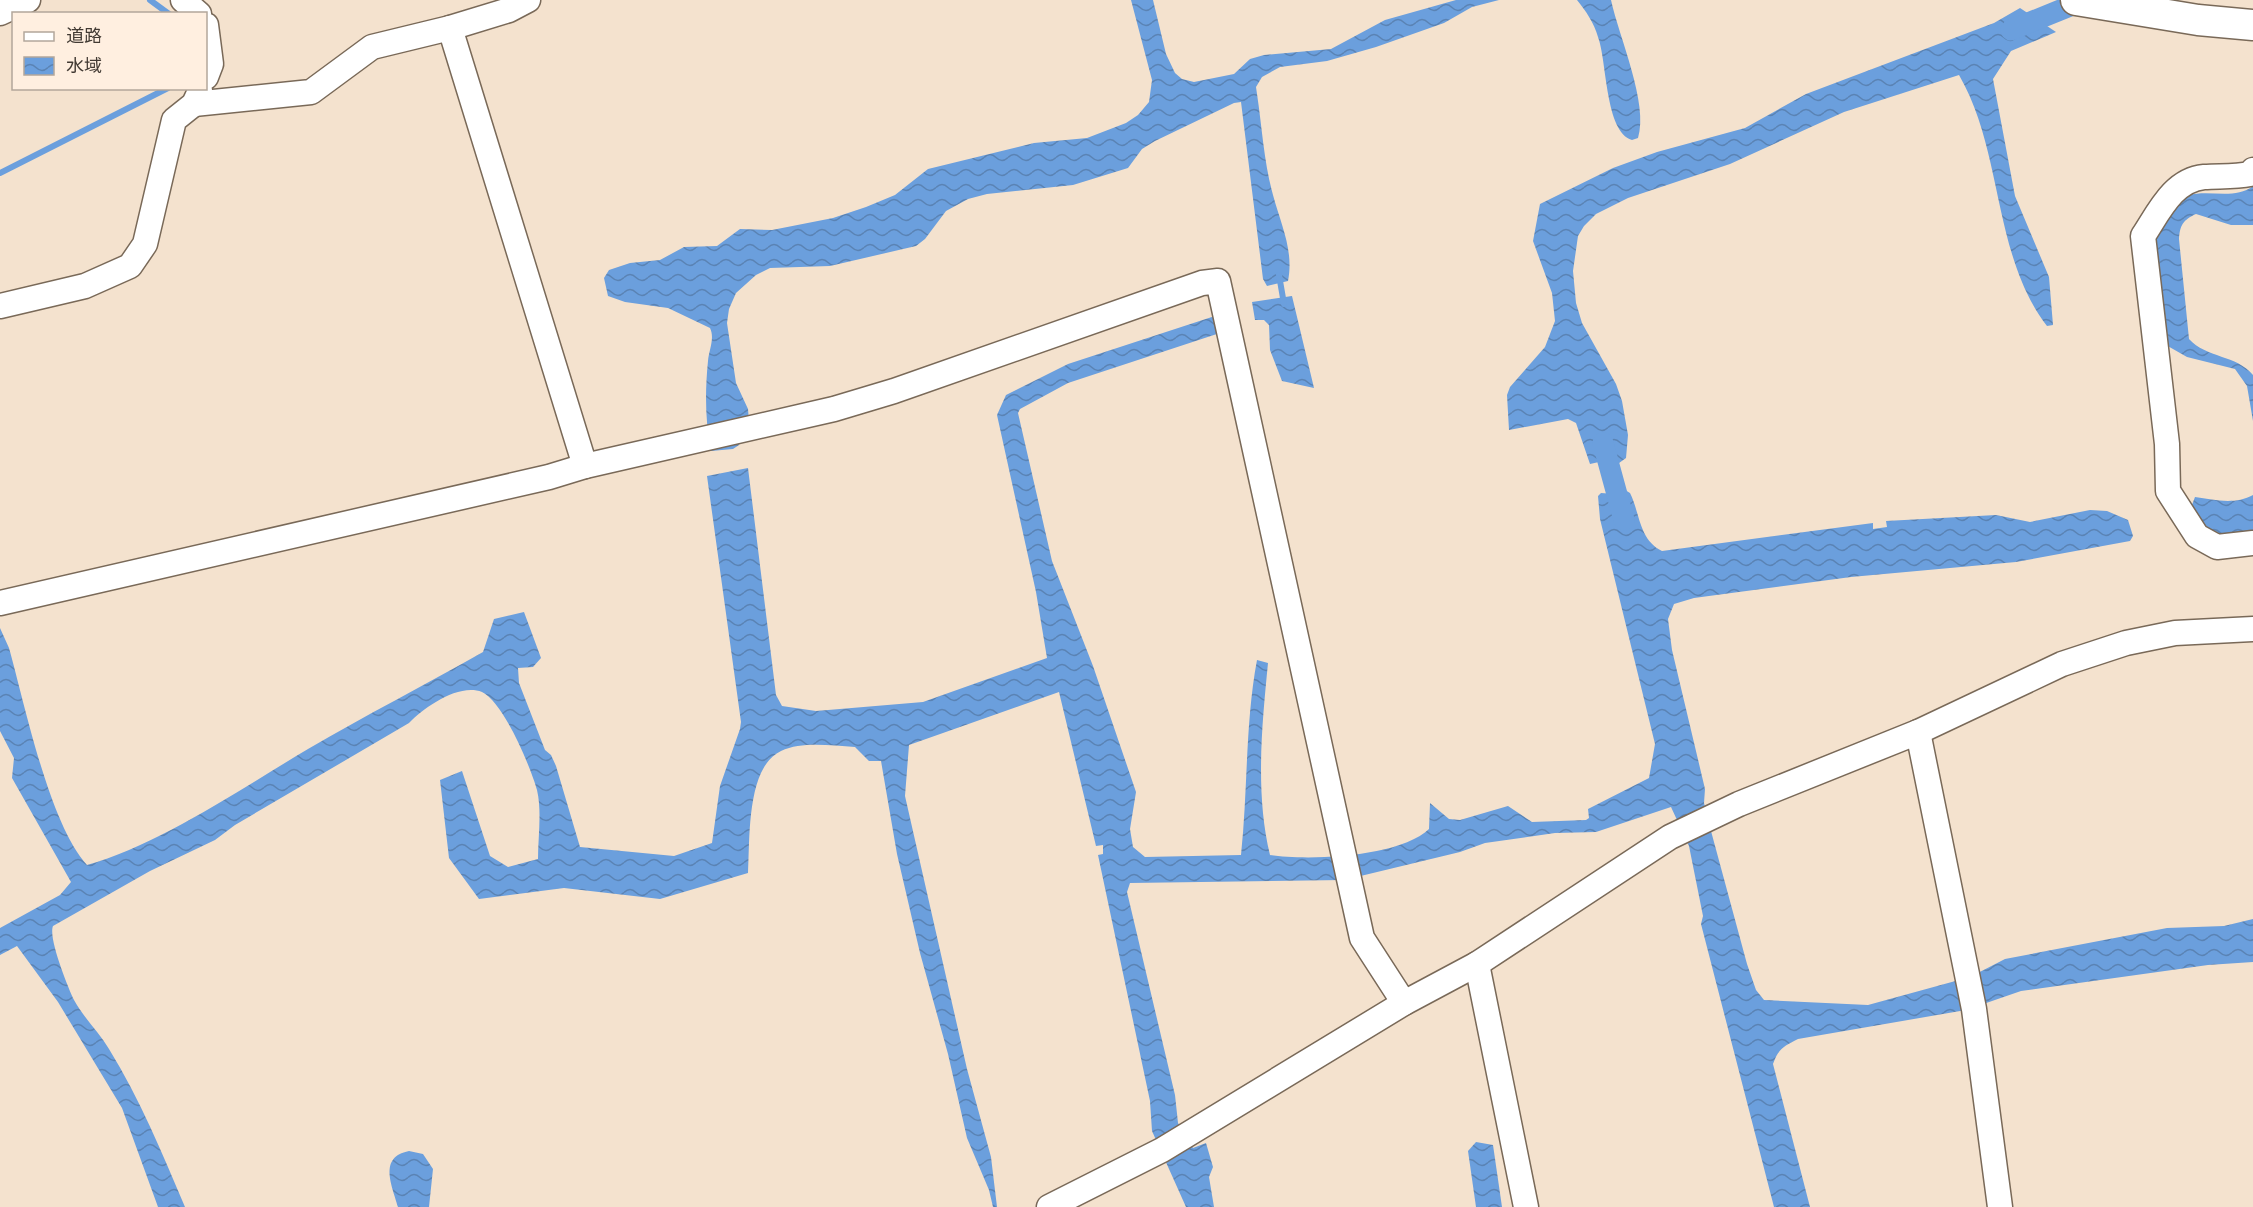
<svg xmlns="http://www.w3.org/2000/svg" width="2253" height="1207" viewBox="0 0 2253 1207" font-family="Mulish,'Noto Sans JP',sans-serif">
<defs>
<pattern id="water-waves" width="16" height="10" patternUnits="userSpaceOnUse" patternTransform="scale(1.5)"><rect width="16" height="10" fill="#6b9fdd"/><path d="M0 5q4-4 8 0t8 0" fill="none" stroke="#5a83b4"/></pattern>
</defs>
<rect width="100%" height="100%" fill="#f4e2ce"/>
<g fill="url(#water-waves)">
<path d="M1131,0H1153L1166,54L1175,73L1182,79L1194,82L1234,74L1250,59L1264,55L1331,49L1385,20L1456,0H1499L1472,7L1444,23L1376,47L1327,61L1280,67L1262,77L1256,87L1257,94C1262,127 1264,163 1273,195C1281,225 1294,250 1288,281L1267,286L1263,279L1241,102L1234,103L1155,141L1142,149L1128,168L1073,185L987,194L968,199L946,211L925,239L916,246L830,266L770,268L756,275L736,293L729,309L727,323L736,383L748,409L749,421L739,445L733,449L711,451C705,421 705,391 708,361C709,350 715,338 710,328L668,308L625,302L608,296L604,278L609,270L630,263L660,260L684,247L717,246L740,229L772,230L833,218L866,207L895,195L928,169L1034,143L1087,138L1126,123L1138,115L1149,102L1152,80Z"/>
<path d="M1577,0H1611C1619,37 1649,104 1638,138L1632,140C1605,132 1607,61 1598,37C1594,23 1586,11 1577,0Z"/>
<path d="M2020,8L2056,32L2011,51L1993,79L2015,196L2049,277L2053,325L2047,326C1992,254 2004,153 1959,75L1844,112L1730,164L1628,198L1596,214L1584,226L1578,236L1573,271L1576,303L1582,323L1616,384L1622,401L1628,435L1626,458L1608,471L1599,462L1590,464L1576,423L1568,419L1509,430L1507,395L1510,387L1545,347L1555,321L1552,293L1533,241L1540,204L1613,168L1657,152L1745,128L1806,94L1994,23Z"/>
<path d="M2253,186V225H2231L2196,214C2183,220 2180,225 2179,239L2189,339C2206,358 2237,355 2253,375V421L2247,386L2235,369L2187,357L2166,345L2155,231C2161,222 2166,211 2173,204C2196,182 2230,204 2253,186Z"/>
<path d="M1292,296L1314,388L1282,381L1270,350L1269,325L1264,320H1255L1252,302Z"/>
<path d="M1221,314L1226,331L1068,383L1020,409L1018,413L1052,561L1093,666L1136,792L1130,829L1133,847L1145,857L1241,855C1248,790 1245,724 1257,660L1268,663C1262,725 1255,793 1270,855C1309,861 1400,857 1429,829L1430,803L1449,819L1460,820L1508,806L1532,822L1586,820L1589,818L1588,809L1649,778L1655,744L1600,519L1598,496L1601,493L1615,494L1625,490L1630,493C1640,513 1639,540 1662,551L1873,523V529L1887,527L1886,521L1996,515L2030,522L2090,510L2107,511L2128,520L2133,536L2130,541L2016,562L1851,577L1694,598L1674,604L1668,619L1672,650L1705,789L1704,803L1711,831L1747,964L1756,990L1764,1000L1868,1005L1970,977L2005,959L2167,928L2224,926L2253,919V962L2208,965L2021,991L1966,1010L1798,1039C1784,1046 1778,1049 1773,1064L1810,1207H1774L1701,924L1703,916L1689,846L1671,807L1596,832L1555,833L1485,843L1460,852L1344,880L1130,883L1127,892L1175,1095L1178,1123L1193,1148L1206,1143L1213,1167L1209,1177L1214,1207H1186L1152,1131L1150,1101L1098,855L1103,854V845L1096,846L1059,692L909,745L905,796L967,1069L991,1157L997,1207H993L989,1190L967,1138L948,1054L920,953L897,854L881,761H869L855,747C831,746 803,741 781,751C746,767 750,841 748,873L660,899L564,888L479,899L449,858L440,780L462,771L490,856L508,867L538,859C538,838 542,811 537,790C531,768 503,701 482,692C458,683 424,708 409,723L235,825L215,840L150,871L53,926C48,938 68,987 74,1000C83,1017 99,1032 109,1049C140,1099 162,1153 185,1207H158L122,1108L58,1002L17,946L0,955V928L60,895L71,882L12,778L14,758L0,731V628L9,648C25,705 49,823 87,865C159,845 244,787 308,749C366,715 425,685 483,652L494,619L524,612L541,658L533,667L518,668L519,683L545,750L551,755L556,766L580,847L674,856L712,843L720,786L740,729L741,722L707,476L748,468L776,695L782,706L816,711L923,702L1047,658L1036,592L997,415L1006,395L1068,364Z"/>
<path d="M2253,495V534C2220,536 2210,540 2190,510L2195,497C2215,500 2235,505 2253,495Z"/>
<path d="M1476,1142L1493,1145L1502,1207H1476L1468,1151Z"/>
<path d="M409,1151L423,1154L433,1169L429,1207H398C392,1185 378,1157 409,1151Z"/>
</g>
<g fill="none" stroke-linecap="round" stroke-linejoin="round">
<g stroke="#6b9fdd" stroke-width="6">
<path d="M150,0L169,14"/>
<path d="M0,173L168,88"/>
<path d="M1279,275L1284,304"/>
</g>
<g stroke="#6b9fdd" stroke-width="21">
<path d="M2011,30L2085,0"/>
<path d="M1603,443L1624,520"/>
</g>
<g stroke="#796958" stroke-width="27">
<g id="minor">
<path d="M183,0L199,14"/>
<path d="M0,13L28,0"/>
<path d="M206,25L211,64L206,77"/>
<path d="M450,28L585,466"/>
<path d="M194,104L311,92L372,47L450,28L509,10L528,0"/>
<path d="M2253,170L2250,174C2235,177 2220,176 2204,177C2173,180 2159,212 2143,236L2167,444L2168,491L2197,536L2217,547L2253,543"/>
<path d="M0,306L85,286L130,266L145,244L174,120L194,104L200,91"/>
<path d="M0,603L549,477L585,466L834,409L894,391L1202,283L1218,281L1362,938L1404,1003"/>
<path d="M1918,732L1974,1009L2000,1207"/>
<path d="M1477,964L1526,1207"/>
<path d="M1049,1207L1162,1150L1404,1003L1477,964L1670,837L1739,804L1918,732L2062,664L2126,643L2175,633L2253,629"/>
</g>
</g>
<g stroke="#796958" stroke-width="33">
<path id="major" d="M2076,0L2198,20L2253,25"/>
</g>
<use href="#minor" stroke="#fff" stroke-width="24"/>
<use href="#major" stroke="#fff" stroke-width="30"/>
</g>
<rect x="12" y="12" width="195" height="78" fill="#ffefe0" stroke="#b3a79b" stroke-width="1.5"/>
<rect x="24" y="32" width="30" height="9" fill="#ffffff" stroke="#b3a79b" stroke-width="1.5"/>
<text x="66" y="42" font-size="18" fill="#423a33">道路</text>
<rect x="24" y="57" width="30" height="18" fill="url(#water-waves)" stroke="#b3a79b" stroke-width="1.5"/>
<text x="66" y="72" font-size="18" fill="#423a33">水域</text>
</svg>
